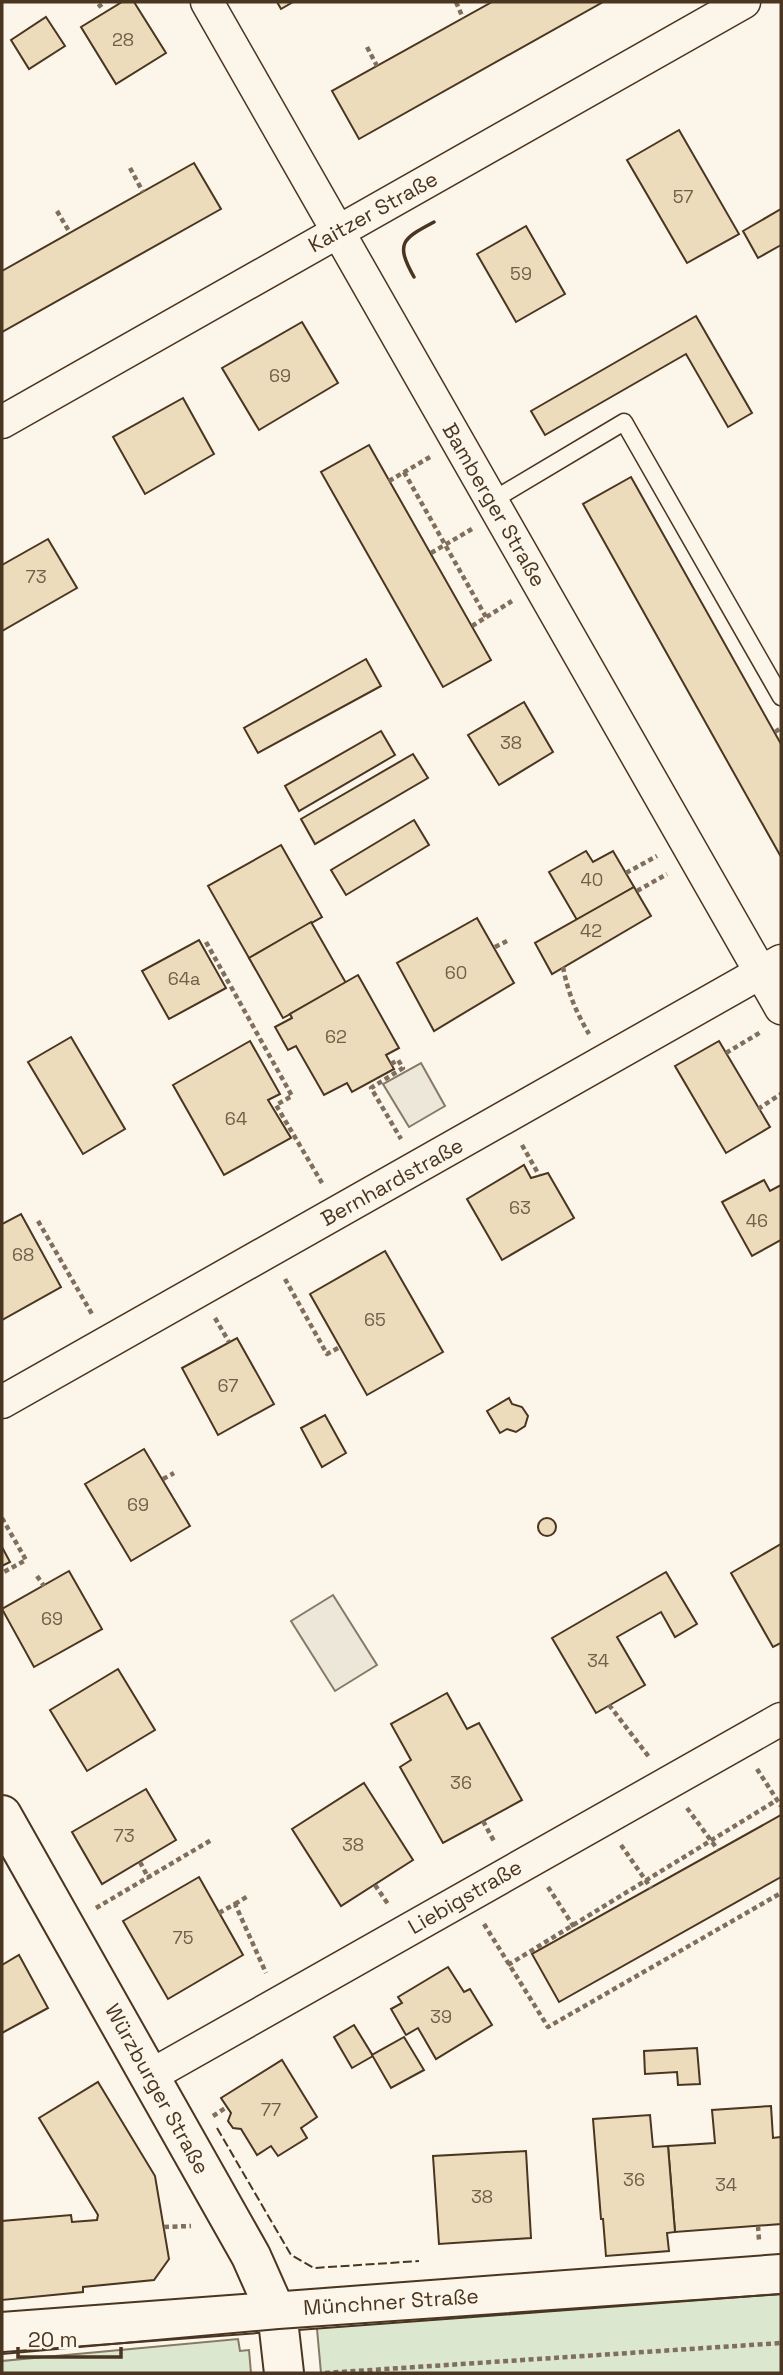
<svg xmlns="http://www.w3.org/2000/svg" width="783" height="2375" viewBox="0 0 783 2375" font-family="'Space Grotesk',sans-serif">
<rect width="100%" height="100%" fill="#fbf6e9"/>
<g fill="#dce7d0" stroke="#887966" stroke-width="2">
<path d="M781,2287V2373H321L316,2318Z"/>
<path d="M238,2339L240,2351L249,2350L251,2373H2V2361Z"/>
</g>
<g fill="#ede7d9" stroke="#887966" stroke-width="2">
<path d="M421,1063L445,1106L409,1127L383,1084Z"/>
<path d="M333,1595L377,1665L335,1691L291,1621Z"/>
</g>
<g fill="#ecdcbc" stroke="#4a3520" stroke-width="2">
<path d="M122,2H134L166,53L116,84L81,27Z"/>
<path d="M277,2H293L281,9Z"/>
<path d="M492,2H603L359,139L332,91Z"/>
<path d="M46,17L65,46L29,69L11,40Z"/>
<path d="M679,130L739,234L687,263L627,160Z"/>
<path d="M194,163L221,209L2,332V271Z"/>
<path d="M781,209V245L758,258L743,231Z"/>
<path d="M526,226L565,294L516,322L477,254Z"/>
<path d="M696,316L752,413L728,427L686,354L545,435L531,411Z"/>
<path d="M302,322L338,383L259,430L222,368Z"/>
<path d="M183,398L214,454L145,494L113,437Z"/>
<path d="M369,445L491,660L443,687L321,472Z"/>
<path d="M631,477L781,744V857L583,504Z"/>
<path d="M48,539L77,588L2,631V565Z"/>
<path d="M366,659L381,686L258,753L244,728Z"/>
<path d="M524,702L553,752L499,785L468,735Z"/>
<path d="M381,731L395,755L299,811L285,786Z"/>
<path d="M413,754L428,778L315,844L301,819Z"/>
<path d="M414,820L429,845L346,895L331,870Z"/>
<path d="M281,845L322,917L249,958L208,886Z"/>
<path d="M586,851L593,862L613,851L634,887L577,920L549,872Z"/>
<path d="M634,887L651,916L552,974L535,943Z"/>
<path d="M477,918L514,983L434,1031L397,963Z"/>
<path d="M311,922L346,983L283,1018L249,958Z"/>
<path d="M199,940L226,988L169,1019L142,971Z"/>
<path d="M358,975L399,1048L386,1055L394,1069L352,1092L347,1083L324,1095L296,1046L288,1050L275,1027L292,1018L290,1014Z"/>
<path d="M71,1037L125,1129L83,1154L28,1062Z"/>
<path d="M250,1041L280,1094L268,1100L291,1138L224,1175L173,1085Z"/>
<path d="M719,1041L770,1127L726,1153L675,1066Z"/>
<path d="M524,1165L531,1178L548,1173L574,1218L502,1260L467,1199Z"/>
<path d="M764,1180L770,1191L781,1185V1240L752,1256L722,1202Z"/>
<path d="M21,1214L61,1287L2,1320V1224Z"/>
<path d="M385,1251L443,1352L367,1395L310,1294Z"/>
<path d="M237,1338L274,1404L218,1435L182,1368Z"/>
<path d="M509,1398L512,1404L522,1407L528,1416L525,1426L516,1432L507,1429L500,1433L487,1411Z"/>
<path d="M325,1415L346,1453L322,1467L301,1428Z"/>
<path d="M144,1449L190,1526L131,1561L85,1484Z"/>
<circle cx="547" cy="1527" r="9"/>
<path d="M781,1544V1643L773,1647L731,1573Z"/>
<path d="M2,1547L10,1562L2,1566Z"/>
<path d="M69,1571L102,1629L34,1667L2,1609Z"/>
<path d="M666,1572L697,1624L675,1637L661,1612L617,1637L645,1685L596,1713L552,1638Z"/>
<path d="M118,1669L155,1730L87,1771L50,1710Z"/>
<path d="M447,1693L467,1729L479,1723L522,1800L443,1843L400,1767L411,1760L391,1724Z"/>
<path d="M364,1783L413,1860L341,1906L292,1829Z"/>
<path d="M146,1789L176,1840L102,1884L72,1832Z"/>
<path d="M781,1815V1877L559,2002L532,1954Z"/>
<path d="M199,1877L243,1955L168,1999L123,1921Z"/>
<path d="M19,1955L48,2008L2,2033V1965Z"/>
<path d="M448,1967L464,1992L470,1989L492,2025L436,2059L418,2028L406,2035L391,2009L402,2003L398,1997Z"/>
<path d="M354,2025L373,2056L352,2068L334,2037Z"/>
<path d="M404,2037L424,2070L391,2088L372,2055Z"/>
<path d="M697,2048L700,2084L678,2085L677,2072L645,2074L644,2051Z"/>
<path d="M282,2060L317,2117L301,2128L307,2138L278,2156L271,2146L257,2155L241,2129L233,2128L228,2121L231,2113L221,2098Z"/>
<path d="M98,2082L155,2176L169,2259L154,2280L83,2287V2292L2,2300V2221L71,2215L72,2222L97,2220L98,2215L39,2118Z"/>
<path d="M771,2106L773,2138L781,2137V2224L675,2232L668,2146L715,2143L712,2110Z"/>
<path d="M650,2115L653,2147L668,2146L675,2232L667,2233L669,2251L606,2256L603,2219H601L593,2119Z"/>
<path d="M526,2151L531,2238L439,2244L433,2156Z"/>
</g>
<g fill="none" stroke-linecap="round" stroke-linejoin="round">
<g stroke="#4a3520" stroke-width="19">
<path id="lane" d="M493,500L624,422L781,697"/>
</g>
<g stroke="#4a3520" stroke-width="35">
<g id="street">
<path d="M207,2L781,1008"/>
<path d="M2,422L744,2"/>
<path d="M2,1402L781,961"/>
<path d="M150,2076L781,1719"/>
</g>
</g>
<g stroke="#4a3520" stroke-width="42">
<g id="secondary">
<path d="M2,1815L251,2256L275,2310L279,2329L284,2373"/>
<path d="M2,2332L781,2274"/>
</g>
</g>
<g stroke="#7f6f5c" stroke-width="4.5" stroke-dasharray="5 3.5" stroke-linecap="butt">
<path d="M456,2L463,18"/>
<path d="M98,7L105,2"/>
<path d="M367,47L377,66"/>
<path d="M130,168L143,192"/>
<path d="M57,211L70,233"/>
<path d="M404,472L486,617"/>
<path d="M389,481L430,457"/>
<path d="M431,553L472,529"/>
<path d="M472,626L512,601"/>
<path d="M775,732L781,728"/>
<path d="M626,873L657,856"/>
<path d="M637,891L667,874"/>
<path d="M206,942L292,1096L276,1105L322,1183"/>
<path d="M495,947L507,941"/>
<path d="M563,967C568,993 576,1012 589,1034"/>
<path d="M726,1053L761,1032"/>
<path d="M391,1064L398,1060L403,1068L371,1088L401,1139"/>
<path d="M758,1109L781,1094"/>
<path d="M522,1145L539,1175"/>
<path d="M38,1221L92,1314"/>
<path d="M285,1279L327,1354L340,1347"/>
<path d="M215,1318L229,1342"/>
<path d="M163,1479L174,1473"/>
<path d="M2,1518L26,1560L2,1573"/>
<path d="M37,1576L44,1586"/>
<path d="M609,1705L649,1757"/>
<path d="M757,1769L781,1806"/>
<path d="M687,1808L718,1850"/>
<path d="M483,1821L495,1843"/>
<path d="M621,1845L651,1888"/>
<path d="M140,1862L149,1879"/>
<path d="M375,1885L388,1904"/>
<path d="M548,1887L576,1930"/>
<path d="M235,1904L248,1896"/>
<path d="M96,1908L213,1839"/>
<path d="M219,1913L235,1904L266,1973"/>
<path d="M484,1924L548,2027L781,1893"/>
<path d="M508,1965L777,1800"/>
<path d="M213,2116L227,2107"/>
<path d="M758,2226L759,2240"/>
<path d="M164,2227L191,2226"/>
<path d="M325,2373L781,2343"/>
</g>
<use href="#lane" stroke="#fbf6e9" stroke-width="16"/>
<use href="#street" stroke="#fbf6e9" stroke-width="32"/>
<use href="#secondary" stroke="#fbf6e9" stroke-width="38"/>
<path stroke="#4a3520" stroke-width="2" d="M2,2354L279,2329L781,2294"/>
<path stroke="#4a3520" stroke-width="2" stroke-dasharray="9 3.5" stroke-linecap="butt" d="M217,2128L291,2255L314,2268L419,2261"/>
<path stroke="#4a3520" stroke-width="3.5" d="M414,277C395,243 402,239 434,222"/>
</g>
<g text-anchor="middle" stroke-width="5" stroke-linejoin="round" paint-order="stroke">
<g font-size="18" fill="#725f47">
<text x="123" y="46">28</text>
<text x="683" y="203">57</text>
<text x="521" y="280">59</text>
<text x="280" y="382">69</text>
<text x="36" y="583">73</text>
<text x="511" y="749">38</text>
<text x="592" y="886">40</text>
<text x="591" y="937">42</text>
<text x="456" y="979">60</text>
<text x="184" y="985">64a</text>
<text x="336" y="1043">62</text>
<text x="236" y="1125">64</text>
<text x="520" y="1214">63</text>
<text x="757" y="1227">46</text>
<text x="23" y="1261">68</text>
<text x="375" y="1326">65</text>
<text x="228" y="1392">67</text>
<text x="138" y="1511">69</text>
<text x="52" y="1625">69</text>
<text x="598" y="1667">34</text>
<text x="461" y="1789">36</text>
<text x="124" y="1842">73</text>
<text x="353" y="1851">38</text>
<text x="183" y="1944">75</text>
<text x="441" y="2023">39</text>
<text x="271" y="2116">77</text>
<text x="634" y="2186">36</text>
<text x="726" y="2191">34</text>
<text x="482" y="2203">38</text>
</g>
<g font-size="21" fill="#4a3520" stroke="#fbf6e9">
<text transform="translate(373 212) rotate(-29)" y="7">Kaitzer Straße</text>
<text transform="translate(494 505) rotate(60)" y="7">Bamberger Straße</text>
<text transform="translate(392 1182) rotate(-29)" y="7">Bernhardstraße</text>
<text transform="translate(465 1897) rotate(-30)" y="7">Liebigstraße</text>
<text transform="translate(157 2089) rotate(61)" y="7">Würzburger Straße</text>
<text transform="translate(391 2302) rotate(-4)" y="7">Münchner Straße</text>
</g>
</g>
<rect width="783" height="2375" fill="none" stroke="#4a3520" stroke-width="7"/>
<path d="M18 2347v10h103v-10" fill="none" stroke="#4a3520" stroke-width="3.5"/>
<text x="28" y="2347" font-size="21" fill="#4a3520" stroke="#fbf6e9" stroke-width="5" paint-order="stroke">20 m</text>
</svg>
